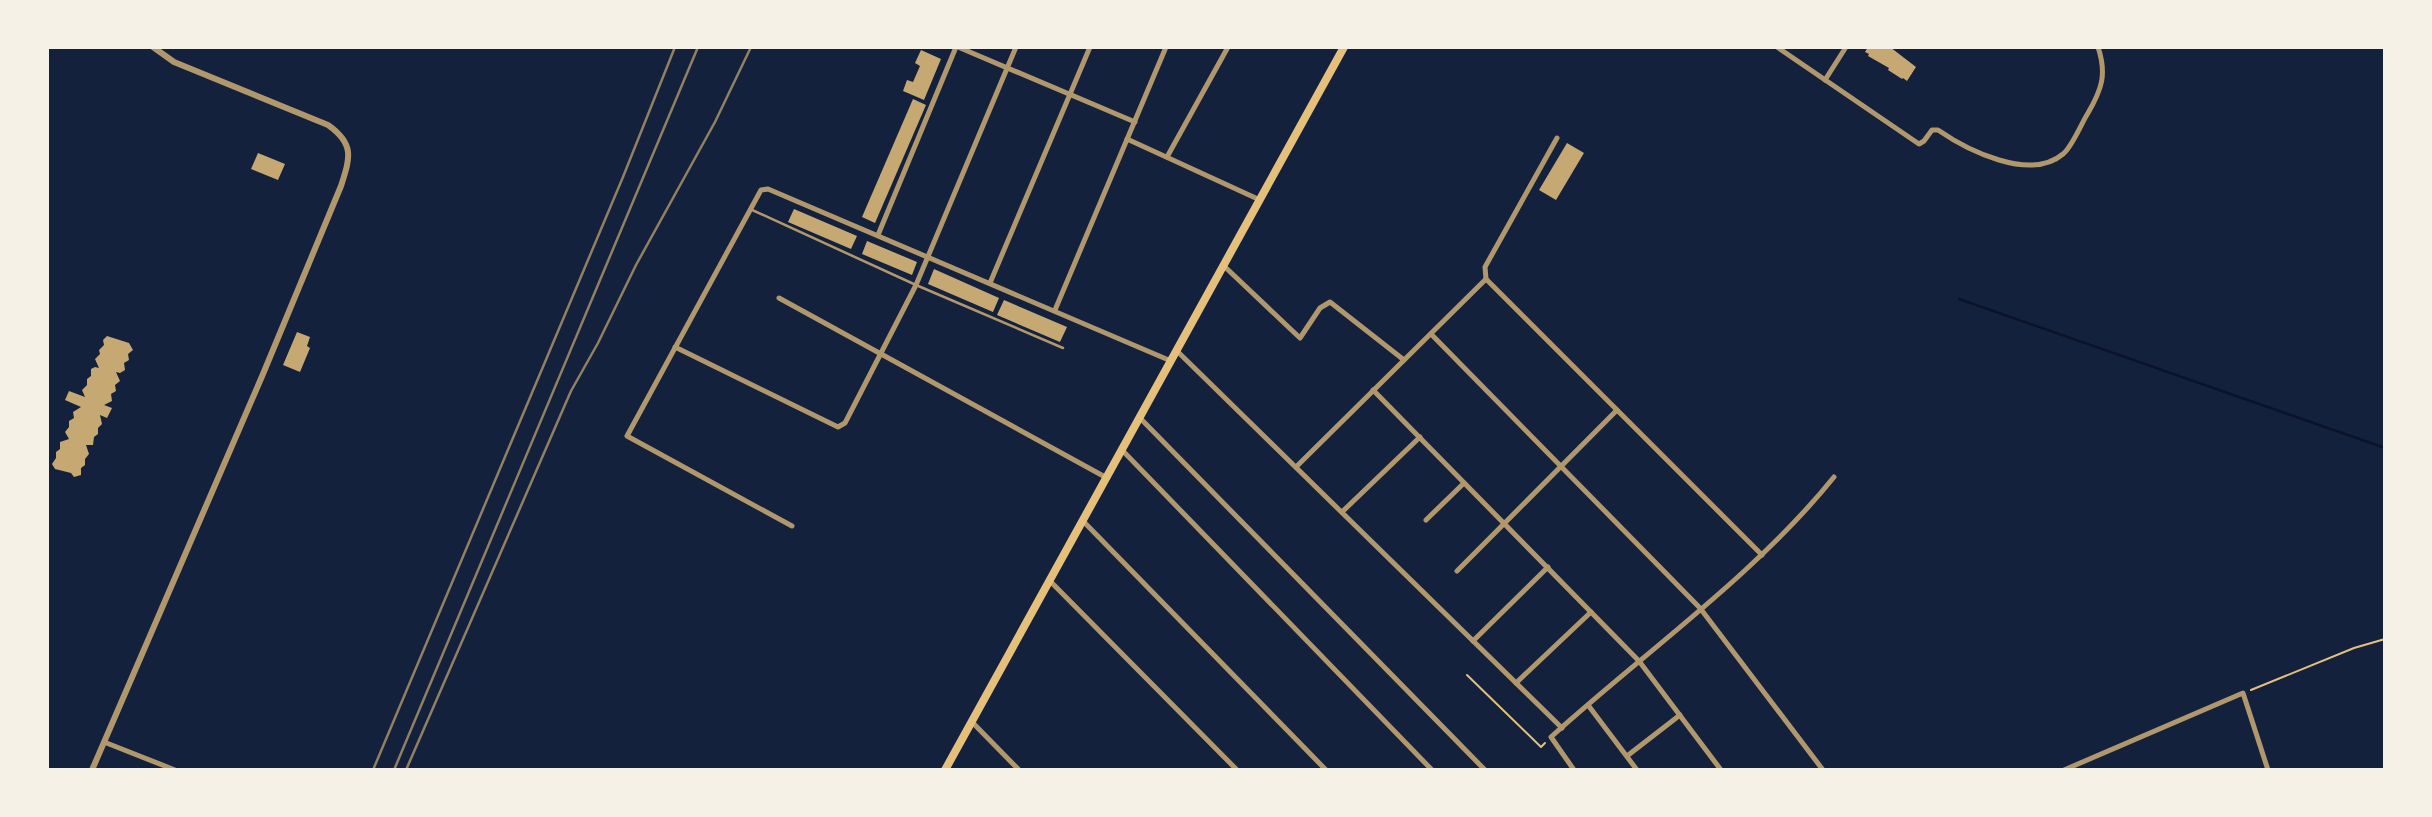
<svg xmlns="http://www.w3.org/2000/svg" width="2432" height="817" viewBox="0 0 2432 817" font-family="Karla,sans-serif">
<rect width="100%" height="100%" fill="#14213d"/>
<g fill="none" stroke-linecap="round" stroke-linejoin="round">
<path stroke="#0b132b" stroke-width="2.5" d="M1959,299L2385,448"/>
</g>
<g fill="#c6a872">
<path d="M1868,47H1890L1916,67L1907,81L1903,78L1902,79L1888,70L1889,68L1868,56L1869,54L1865,52Z"/>
<path d="M921,50L941,59L924,100L903,91L907,80L913,82L920,66L915,63Z"/>
<path d="M913,99L926,105L875,223L862,217Z"/>
<path d="M1567,143L1584,153L1556,200L1539,190Z"/>
<path d="M258,153L285,164L278,180L251,169Z"/>
<path d="M794,209L857,236L851,249L788,222Z"/>
<path d="M867,241L917,262L912,275L862,254Z"/>
<path d="M934,269L999,298L993,312L928,284Z"/>
<path d="M1004,300L1067,327L1060,342L997,315Z"/>
<path d="M297,332L310,337L307,346L310,348L300,372L283,365Z"/>
<path d="M107,336L129,343L133,350L128,354L129,360L124,363L125,370L120,373L116,372L120,381L115,385L116,391L111,394L112,401L104,405L112,408L107,418L100,415L102,424L98,428V434L94,437L93,445H86L89,454L85,459V465L81,468V475L74,477L71,473L55,469L52,464L56,458V452L60,449V442L69,439L65,432L69,427V421L74,418L73,412L81,407L65,400L69,391L85,397L82,390L87,385V379L91,376V369L95,367L99,368L95,359L100,354L99,350L104,345L103,340Z"/>
</g>
<g fill="none" stroke-linecap="round" stroke-linejoin="round">
<g stroke="#e5c07b" stroke-width="2">
<path d="M1467,675L1541,747L1545,743"/>
<path d="M2251,690L2354,648L2385,639"/>
</g>
<path stroke="#b1986c" stroke-width="2.5" d="M750,209L916,285L1063,348"/>
<g stroke="#b1986c" stroke-width="5">
<path d="M958,47L1135,122"/>
<path d="M1777,47L1919,144L1924,141L1932,130H1938C1967,150 2030,182 2063,154C2072,147 2081,124 2088,113C2102,89 2107,74 2098,47"/>
<path d="M1825,80L1846,47"/>
<path d="M1127,139L1260,200"/>
<path d="M1167,157L1228,47"/>
<path d="M878,235L956,47"/>
<path d="M1224,266L1300,338L1320,308L1330,302L1404,360"/>
<path d="M1486,279L1762,555"/>
<path d="M1486,279L1485,267L1557,138"/>
<path d="M990,283L1090,47"/>
<path d="M779,298L1107,478"/>
<path d="M1055,310L1166,47"/>
<path d="M1431,334L1700,608L1823,770"/>
<path d="M675,347L838,427L845,423L916,285L1016,47"/>
<path d="M1177,351L1562,728"/>
<path d="M1373,390L1639,661L1721,770"/>
<path d="M1140,418L1485,770"/>
<path d="M1122,450L1432,770"/>
<path d="M1296,467L1486,279"/>
<path d="M1342,512L1420,437"/>
<path d="M1426,520L1464,483"/>
<path d="M1083,521L1326,770"/>
<path d="M792,526L627,436L761,190L768,189L1171,361"/>
<path d="M1457,571L1617,410"/>
<path d="M1050,581L1237,770"/>
<path d="M1473,641L1548,567"/>
<path d="M1516,683L1591,612"/>
<path d="M1588,705L1637,770"/>
<path d="M972,722L1019,770"/>
<path d="M104,742L175,770"/>
<path d="M1627,756L1680,715"/>
<path d="M1574,770L1551,737C1645,652 1755,575 1834,477"/>
<path d="M2064,770L2243,693L2268,770"/>
</g>
<path stroke="#b1986c" stroke-width="6" d="M92,770L263,374L341,186C350,158 355,144 328,125L174,62L153,47"/>
<path stroke="#e5c07b" stroke-width="8" d="M945,770L1344,47"/>
<g stroke="#918062" stroke-width="2.5">
<path d="M373,770L623,177L675,47"/>
<path d="M394,770L698,47"/>
<path d="M406,770L571,391L598,343L636,265L715,122L751,47"/>
</g>
</g>
<rect width="2432" height="817" fill="none" stroke="#f6f1e7" stroke-width="98"/>
</svg>
